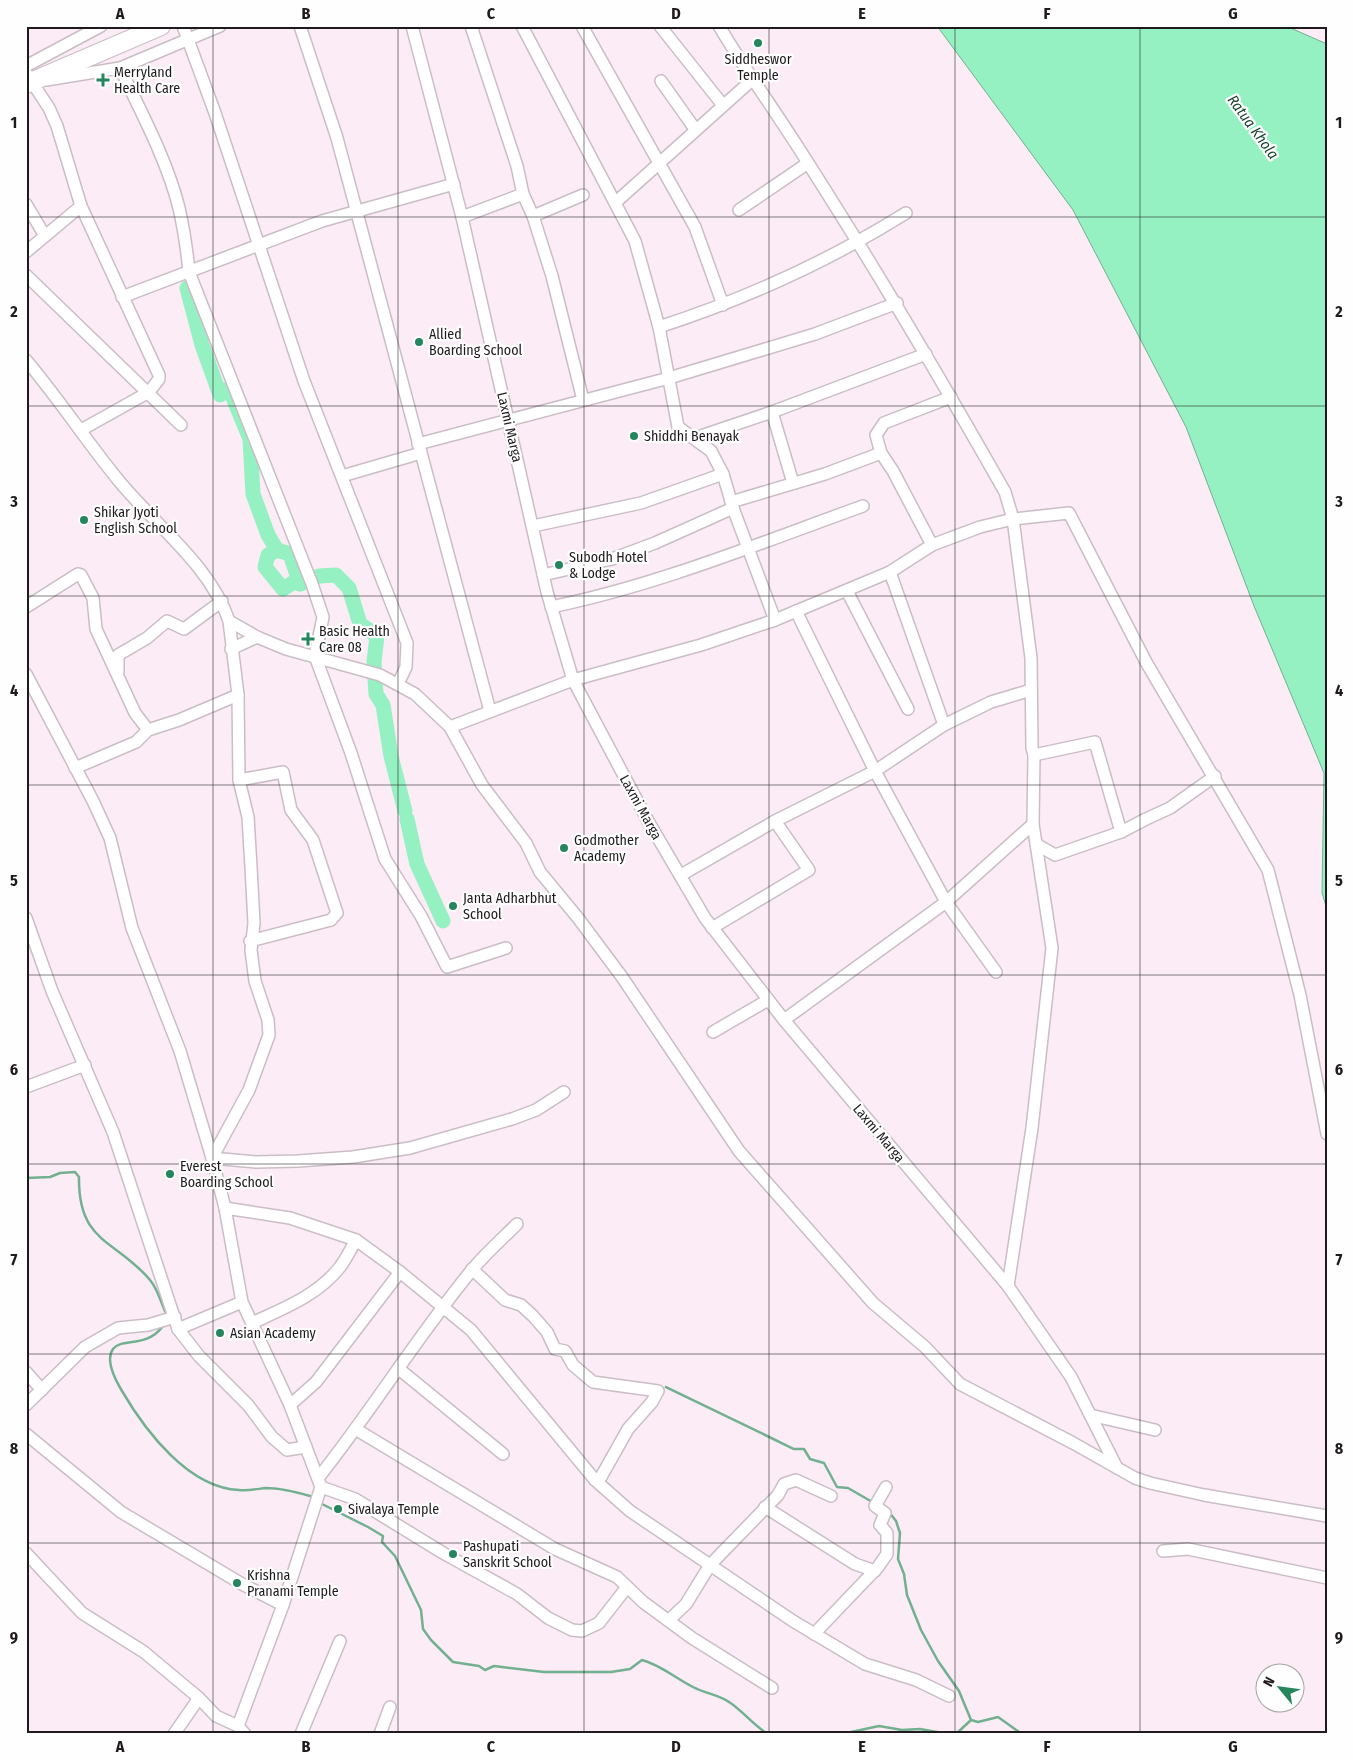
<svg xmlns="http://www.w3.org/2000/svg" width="1353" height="1760" viewBox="0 0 1353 1760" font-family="'Fira Sans Condensed',sans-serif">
<rect width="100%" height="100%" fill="#fbecf5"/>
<path fill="#95f0c2" stroke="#72b090" d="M937,26H1286L1327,44V909L1322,893L1324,773L1254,606L1186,427L1073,210Z"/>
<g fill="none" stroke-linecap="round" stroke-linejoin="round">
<g stroke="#72b090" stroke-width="2.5">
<path d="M26,1178L50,1177L60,1173L75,1172L79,1177C78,1244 116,1239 150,1280C159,1291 161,1304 167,1315"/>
<path d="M163,1326C146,1349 122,1337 113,1349C105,1360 116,1381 122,1391C146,1432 189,1488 239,1490C248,1491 257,1489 266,1488C281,1488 296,1492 310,1496"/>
<path d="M666,1387L794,1449H804L810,1459L824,1463L837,1487L848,1488L874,1503"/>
<path d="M322,1504L368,1527L383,1536L382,1542L395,1556L421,1610L423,1629L431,1640L453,1662L479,1666L485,1670L494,1666L544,1672H611L630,1669L642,1660C661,1665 675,1678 693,1687C704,1693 719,1695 729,1702C743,1711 754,1726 768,1734"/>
<path d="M889,1512L896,1521L900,1533L898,1559L904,1574L907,1595L921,1630L938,1661L959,1691L971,1720"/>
<path d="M842,1734L879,1726L902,1730L920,1729L948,1734"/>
<path d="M956,1734L971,1720L978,1722L998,1717L1022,1734"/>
</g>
<g stroke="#95f0c2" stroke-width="15">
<path d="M187,288L202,345L220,395L229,388L250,439L253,494L268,535L277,550L290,554L300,584L319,576L336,575L349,588L360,624L377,636L374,662L376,694L383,705L391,756L405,811"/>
<path d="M277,550L268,555L265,567L283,589L294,582L300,584"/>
<path d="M407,819L417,864L443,921"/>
</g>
<g stroke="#cbbdc5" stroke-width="14">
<g id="minor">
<path d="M183,26L215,113L304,381L407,643L406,667L398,684"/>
<path d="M300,26L337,138L490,711"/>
<path d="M412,26L462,217L547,592L573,680L648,821L705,918L784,1020L1008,1286L1071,1377L1117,1468"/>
<path d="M471,26L517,166L523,194L533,216L552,276L583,400"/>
<path d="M522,26L635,241L659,327L678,427L711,451L723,474L733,508L775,620"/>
<path d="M582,26L695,227L723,305"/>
<path d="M660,26L722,104"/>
<path d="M719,26C747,73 779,116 808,163C877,271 942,381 1005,492L1013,519L1031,658L1032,748L1034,755L1033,824L1052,948L1032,1128L1008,1286"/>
<path d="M26,66L101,26"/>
<path d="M120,68C141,112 167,160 179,208C184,230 187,251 189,272L312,584L323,617L315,656L351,753L385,859L421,916L447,967L506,948"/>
<path d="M26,73L49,108L57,126L81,206L159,375V379L149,392L81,430"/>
<path d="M46,80L120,68L220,26"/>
<path d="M661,81L695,129"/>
<path d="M616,202L752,80"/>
<path d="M26,204L45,236"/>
<path d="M739,210L808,163"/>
<path d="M533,216L583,195"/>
<path d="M462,217L523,194"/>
<path d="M26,252L81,206"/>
<path d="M26,275L181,425"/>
<path d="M122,297L322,221L454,184"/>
<path d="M659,327C745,299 829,261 906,213"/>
<path d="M26,360C59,399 87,442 119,481C156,526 210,565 229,621L257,637L286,649L380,675L415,694L450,727L482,785L526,843L540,872L578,918L622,977L739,1151L873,1303L925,1347L960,1384L1073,1443L1135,1478L1150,1483L1204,1495L1327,1516"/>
<path d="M772,412L793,483"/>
<path d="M695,438L772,412L926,354"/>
<path d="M418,444L669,378L815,334L897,303"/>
<path d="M342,476L421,453"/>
<path d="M731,502L825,474L881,453"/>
<path d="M533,526L641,503L723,474"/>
<path d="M932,545L893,471L881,453L876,435L884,423L951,397"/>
<path d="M890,572L944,725"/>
<path d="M543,575L612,559L655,543L733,508"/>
<path d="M847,591L908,709"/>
<path d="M26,607L78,574L81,575L93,598L96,629L135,713L148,730"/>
<path d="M551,607C658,585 760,543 863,506"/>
<path d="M796,611L875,771L946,902L996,972"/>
<path d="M229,621L238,695L239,780L248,817L251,867L254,923L251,950L255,981L268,1020L269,1035L249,1090L212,1158L256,1162L298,1161L353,1157L410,1148L512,1119L536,1110L564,1092"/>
<path d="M231,649L257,637"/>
<path d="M118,672V655L147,638L167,621L184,629L222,601"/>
<path d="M26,674L93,801L110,838L132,928L180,1051L212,1158L225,1208L242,1302L290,1405L321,1487L283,1605L238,1726"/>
<path d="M450,727L573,680L701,645L775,620L890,572L932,545L980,527L1013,519L1069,513L1146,662L1268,870L1300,995L1327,1134"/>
<path d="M1034,755L1095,742L1121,832"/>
<path d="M75,768L136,742L148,730L179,720L238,695"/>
<path d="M239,780L283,772L291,810L313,840L337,913L331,920L250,941"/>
<path d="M775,821L875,771L944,725L991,702L1031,690"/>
<path d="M1036,844L1055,855L1121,832L1146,819L1170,808L1215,776"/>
<path d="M681,875L775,821L809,870L712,928"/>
<path d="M26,918L52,991L113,1132L178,1329L199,1356L248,1405L272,1437L287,1450L306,1447"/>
<path d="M784,1020L946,902L1033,824"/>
<path d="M713,1032L768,1000"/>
<path d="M26,1087L85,1065"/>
<path d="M225,1208L290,1218L356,1240L400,1272L471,1330L595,1480L630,1511L793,1621L865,1664L916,1680L949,1696"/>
<path d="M472,1269L505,1300L521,1305L533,1316L547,1332L555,1349L565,1351L573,1365L593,1382L658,1391L652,1402L628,1429L601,1477L595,1480"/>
<path d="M252,1323C284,1308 317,1296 340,1267C346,1259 351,1249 356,1240"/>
<path d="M178,1329L242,1302"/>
<path d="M399,1369L503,1454"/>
<path d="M26,1372L42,1390"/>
<path d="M26,1405L85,1347L118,1328L148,1325L175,1317"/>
<path d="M290,1405L316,1382L400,1272"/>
<path d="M1090,1415L1155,1430"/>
<path d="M357,1430L555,1549L617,1577L643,1602L692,1638L772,1688"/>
<path d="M26,1434L121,1512L242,1584L283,1605"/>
<path d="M319,1477C372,1410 417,1337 471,1271C485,1254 502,1239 517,1224"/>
<path d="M321,1487L355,1499L443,1553L517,1594L548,1618L572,1630L582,1631L599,1623L627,1587"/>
<path d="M765,1507L855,1564L875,1571"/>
<path d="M1163,1551L1188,1549L1327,1578"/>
<path d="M26,1553L82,1613L144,1652L199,1698L216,1716L238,1726L245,1734"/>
<path d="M669,1620L686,1604L710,1565L778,1495L784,1484L796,1480L831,1496"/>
<path d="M814,1634L878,1567L887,1554V1533L880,1525L885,1513L875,1506L886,1487"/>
<path d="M174,1734L199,1698"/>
<path d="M301,1734L340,1641"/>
<path d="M380,1734L390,1707"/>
</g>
</g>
<g stroke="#cbbdc5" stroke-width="20">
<path id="highway" d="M26,84L161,26"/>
</g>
<use href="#minor" stroke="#fff" stroke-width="11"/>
<use href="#highway" stroke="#fff" stroke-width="18"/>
</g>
<path fill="none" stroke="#1f1a1d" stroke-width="1" stroke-opacity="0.55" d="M213,26V1734M398,26V1734M584,26V1734M769,26V1734M955,26V1734M1140,26V1734M26,217H1327M26,406H1327M26,596H1327M26,785H1327M26,975H1327M26,1164H1327M26,1354H1327M26,1543H1327"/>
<g fill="#25855d" stroke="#fefefe" stroke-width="2">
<circle cx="758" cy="43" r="5"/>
<path d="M100.5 72.5h5v5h5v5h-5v5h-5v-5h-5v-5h5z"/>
<circle cx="419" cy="342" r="5"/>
<circle cx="634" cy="436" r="5"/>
<circle cx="84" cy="520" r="5"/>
<circle cx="559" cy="565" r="5"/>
<path d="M305.5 631.5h5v5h5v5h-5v5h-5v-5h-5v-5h5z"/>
<circle cx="564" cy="848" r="5"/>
<circle cx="453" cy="906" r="5"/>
<circle cx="170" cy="1174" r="5"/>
<circle cx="220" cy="1333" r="5"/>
<circle cx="338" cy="1509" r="5"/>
<circle cx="453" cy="1554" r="5"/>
<circle cx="237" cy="1583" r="5"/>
</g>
<g text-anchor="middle" stroke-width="4.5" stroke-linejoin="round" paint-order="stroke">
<g font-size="14" fill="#1f1a1d" stroke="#fefefe" text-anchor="start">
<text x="758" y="64" text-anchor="middle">Siddheswor<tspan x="758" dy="16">Temple</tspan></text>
<text x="114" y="77">Merryland<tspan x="114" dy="16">Health Care</tspan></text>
<text x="429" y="339">Allied<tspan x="429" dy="16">Boarding School</tspan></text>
<text x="644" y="441">Shiddhi Benayak</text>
<text x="94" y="517">Shikar Jyoti<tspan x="94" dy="16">English School</tspan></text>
<text x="569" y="562">Subodh Hotel<tspan x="569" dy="16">&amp; Lodge</tspan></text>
<text x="319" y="636">Basic Health<tspan x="319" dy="16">Care 08</tspan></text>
<text x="574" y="845">Godmother<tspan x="574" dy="16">Academy</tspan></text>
<text x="463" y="903">Janta Adharbhut<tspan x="463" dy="16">School</tspan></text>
<text x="180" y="1171">Everest<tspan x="180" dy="16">Boarding School</tspan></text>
<text x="230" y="1338">Asian Academy</text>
<text x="348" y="1514">Sivalaya Temple</text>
<text x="463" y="1551">Pashupati<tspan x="463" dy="16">Sanskrit School</tspan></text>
<text x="247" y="1580">Krishna<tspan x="247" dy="16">Pranami Temple</tspan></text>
</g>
<g font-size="14" fill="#1f1a1d" stroke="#fefefe">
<text transform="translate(510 427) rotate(77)" y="5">Laxmi Marga</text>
<text transform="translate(641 807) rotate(61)" y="5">Laxmi Marga</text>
<text transform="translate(879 1133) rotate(50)" y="5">Laxmi Marga</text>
</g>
<g font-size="15" font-style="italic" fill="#1b4330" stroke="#fefefe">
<text transform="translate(1253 127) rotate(54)" y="5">Ratua Khola</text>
</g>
</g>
<rect width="1353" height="1760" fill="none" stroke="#fefefe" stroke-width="55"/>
<g transform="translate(1280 1688) rotate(299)"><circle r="24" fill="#fefefe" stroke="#a5a3a4"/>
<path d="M0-4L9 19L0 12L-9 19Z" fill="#25855d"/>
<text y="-8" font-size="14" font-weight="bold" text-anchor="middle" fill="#1f1a1d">N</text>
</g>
<rect x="28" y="28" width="1298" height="1704" fill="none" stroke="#1f1a1d" stroke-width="2"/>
<g font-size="16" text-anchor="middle" font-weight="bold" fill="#1f1a1d">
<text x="120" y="19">A</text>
<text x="306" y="19">B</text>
<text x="491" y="19">C</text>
<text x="676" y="19">D</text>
<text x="862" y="19">E</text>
<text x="1047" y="19">F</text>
<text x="1233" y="19">G</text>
<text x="14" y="128">1</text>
<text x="1339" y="128">1</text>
<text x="14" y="317">2</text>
<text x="1339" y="317">2</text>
<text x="14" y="507">3</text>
<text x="1339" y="507">3</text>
<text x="14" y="696">4</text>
<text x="1339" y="696">4</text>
<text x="14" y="886">5</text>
<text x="1339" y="886">5</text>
<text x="14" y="1075">6</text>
<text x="1339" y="1075">6</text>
<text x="14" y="1265">7</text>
<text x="1339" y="1265">7</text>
<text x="14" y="1454">8</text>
<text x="1339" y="1454">8</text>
<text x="14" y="1643">9</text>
<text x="1339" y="1643">9</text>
<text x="120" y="1752">A</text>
<text x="306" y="1752">B</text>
<text x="491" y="1752">C</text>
<text x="676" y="1752">D</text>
<text x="862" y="1752">E</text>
<text x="1047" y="1752">F</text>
<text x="1233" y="1752">G</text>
</g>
</svg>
